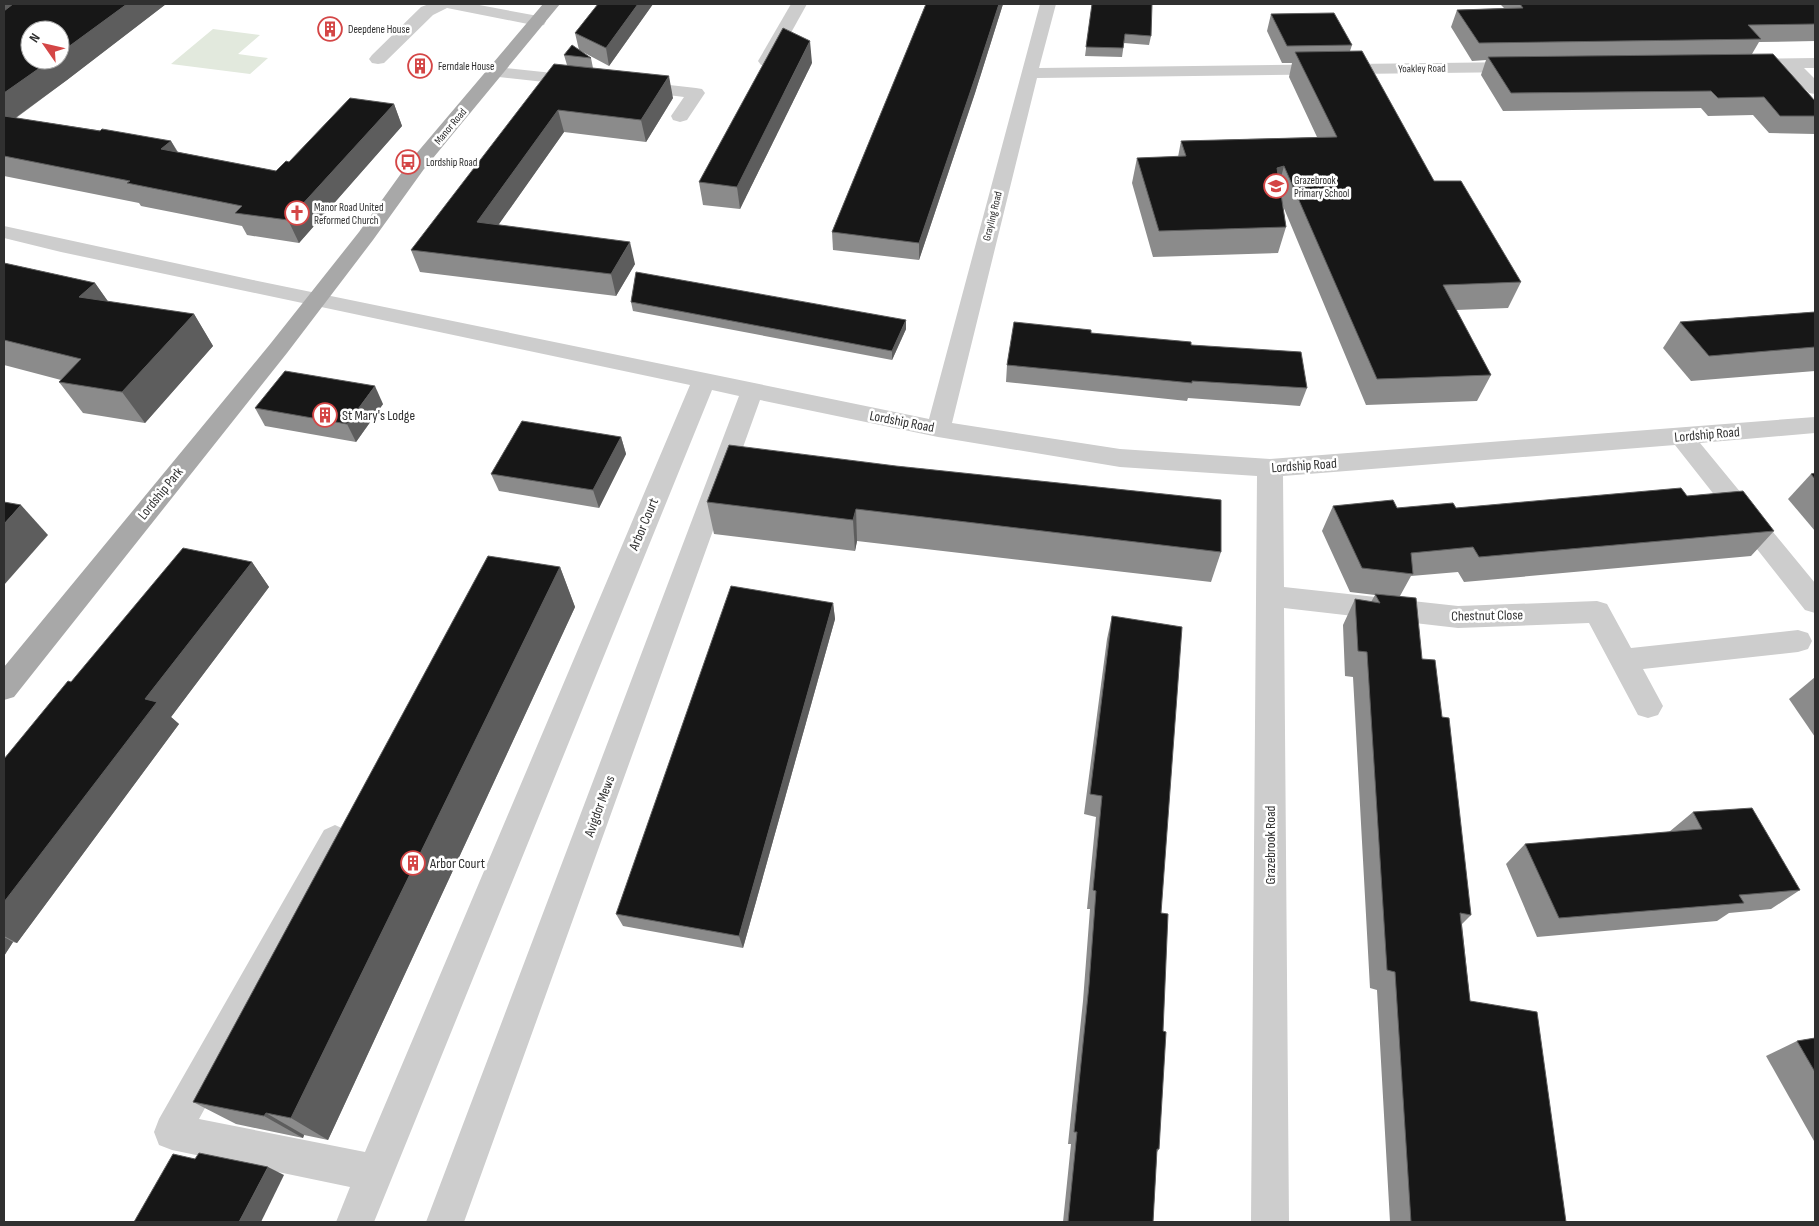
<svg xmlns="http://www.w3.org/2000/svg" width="1819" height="1226" viewBox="0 0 1819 1226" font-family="'Sofia Sans Condensed',sans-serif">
<rect width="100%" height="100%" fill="#fff"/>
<path fill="#e2e9dd" d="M213,29L260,35L238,54L268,58L250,74L171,64Z"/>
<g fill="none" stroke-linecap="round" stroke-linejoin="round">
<g fill="#cdcdcd" fill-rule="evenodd">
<path d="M429,4H474L538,16L544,17L546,21L544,25L538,26L447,8L433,15L384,63L378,64L372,63L369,59L372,55L421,7Z"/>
<path d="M791,4H807L773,65L767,66L761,65L758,61Z"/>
<path d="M1040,4H1056L1039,68L1520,62L1526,63L1529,67L1526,71L1520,72L1037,78L952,423L1120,449L1270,459L1815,417V433L1700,443L1815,583V613L1805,610L1675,445L1283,476L1284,587L1458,606L1597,601L1607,604L1631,648L1798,630L1808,633L1812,641L1808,649L1798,652L1643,669L1663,706L1658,715L1648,718L1638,715L1589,623L1458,628L1284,608L1289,1222H1251L1257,476L1120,467L938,437L760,400L464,1222H426L739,396L712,390L374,1222H336L350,1187L172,1150L159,1145L154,1132L159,1119L324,830L335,825L346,830L351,840L346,850L199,1119L365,1152L690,385L61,252L4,238V226L253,280L929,419Z"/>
<path d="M1815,58V68H1804L1815,79V94L1809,93L1785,69H1745L1739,68L1736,64L1739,60L1745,59Z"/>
<path d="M496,67L581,76L587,77L590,81L587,85L581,86L490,76L487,72L490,68Z"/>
<path d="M634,81L696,88L702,89L705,93L687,120L680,122L673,120L671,116L684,97L628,90L625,86L628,82Z"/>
</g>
<path fill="#a8a8a8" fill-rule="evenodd" d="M543,4H560L424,169L373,240L287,353L14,697L4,700V667L271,343L359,232L410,161Z"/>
</g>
<g fill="#8b8b8b">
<path d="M4,4H166L67,80L16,118L171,141L178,152L276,171L289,162L394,104L402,126L299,243L247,235L242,226L141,206L139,203L4,176Z"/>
<path d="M598,4H653L609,66L581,51L591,58L593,68L673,98L646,142L564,132L498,225L635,264L616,296L420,272L411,250L567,65L564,55L579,50L575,33Z"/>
<path d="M926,4H1003L975,93L919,260L833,250L832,232Z"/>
<path d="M1092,4L1151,36L1149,45L1124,43L1122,57L1085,56Z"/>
<path d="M1500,4H1815V41L1759,42L1752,54L1815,101V134L1769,133L1753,115L1708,116L1701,108L1503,111L1481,75L1486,60L1472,61L1451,27L1457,10L1504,8Z"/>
<path d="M1271,14L1352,45L1350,51L1434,181L1521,282L1508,308L1456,310L1491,375L1477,401L1366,405L1283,206L1286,227L1278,253L1153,257L1132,183L1137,158L1178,157L1181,141L1317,137L1289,77L1292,63H1282L1267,31Z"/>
<path d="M812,63L740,209L703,205L699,182Z"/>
<path d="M4,263L95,283L108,302L194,314L213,346L145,423L83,413L59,382L61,380L4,365Z"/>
<path d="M631,302L906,329L892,360L633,311Z"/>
<path d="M1815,312V371L1691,381L1663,348L1680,322Z"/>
<path d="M1091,333L1191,345L1307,388L1300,406L1188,398L1187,401L1006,382L1007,365Z"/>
<path d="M383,404L356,442L265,426L255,408Z"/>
<path d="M621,437L626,454L599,508L499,491L491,474Z"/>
<path d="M729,445L1221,552L1211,582L857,541L855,551L714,534L707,502Z"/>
<path d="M1815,473V531L1788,499L1811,474Z"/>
<path d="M1687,496L1774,531L1751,556L1464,582L1458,572L1411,576L1400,596L1442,717L1471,915L1462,924L1470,1001L1566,1222H1390L1377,990L1370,988L1353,677L1345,676L1343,625L1355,599L1371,602L1375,595L1350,592L1322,531L1333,506L1397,508H1456Z"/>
<path d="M252,562L269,587L171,717L179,724L17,943L13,942L4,956V759L71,682Z"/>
<path d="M560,567L575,607L328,1140L304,1135L303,1138L236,1124L193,1102Z"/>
<path d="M833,603L835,619L743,948L623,926L616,914Z"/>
<path d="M1112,616L1161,913L1163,1031L1159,1149L1157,1152L1153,1222H1063L1071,1144H1068L1083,1001L1090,909H1087L1096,817L1084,814L1107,639Z"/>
<path d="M1815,677V737L1789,699Z"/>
<path d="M1693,812L1800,890L1771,909L1729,913L1717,921L1537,937L1506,864L1525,844L1669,832Z"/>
<path d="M1815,1038V1141H1814L1766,1056L1797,1041Z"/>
</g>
<g fill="#5d5d5d">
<path d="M4,4H30L4,22Z"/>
<path d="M127,4H166L67,80L4,126V93L51,60H60V53Z"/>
<path d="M638,4H653L609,66L606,48Z"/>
<path d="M999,4H1003L975,93L919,260V243Z"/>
<path d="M810,41L812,63L740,209L737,187Z"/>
<path d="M669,76L673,98L646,142L641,120Z"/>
<path d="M394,104L402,126L299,243L288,220Z"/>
<path d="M558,110L564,132L485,244L477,222Z"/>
<path d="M171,141L184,164L161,149Z"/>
<path d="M1284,166L1277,192V168Z"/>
<path d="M630,242L635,264L616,296L611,274Z"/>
<path d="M95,283L117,314L79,297Z"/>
<path d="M194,314L213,346L145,423L122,392Z"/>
<path d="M906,320V329L892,360V351Z"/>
<path d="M375,386L383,404L356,442L347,424Z"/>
<path d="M621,437L626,454L599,508L593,490Z"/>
<path d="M21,505L48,535L4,585V524Z"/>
<path d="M856,509L857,541L855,551L853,520Z"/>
<path d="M252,562L269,587L171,717L179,724L17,943L4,936V902L145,699Z"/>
<path d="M560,567L575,607L328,1140L291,1118Z"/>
<path d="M833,603L835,619L743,948L739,936Z"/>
<path d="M4,937L13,942L4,956Z"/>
<path d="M266,1113L304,1135L303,1138L264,1116Z"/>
<path d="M268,1167L284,1175L261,1222H239Z"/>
</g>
<g fill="#171717" stroke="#5d5d5d">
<path d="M13,4H127L60,53V30H30V60H51L4,93V11Z"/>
<path d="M598,4H638L606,48L575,33Z"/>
<path d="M926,4H999L976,75L919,243L832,232Z"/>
<path d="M1092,4H1152L1151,36L1125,34L1123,48L1086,47Z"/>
<path d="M1520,4H1815V24L1748,25L1761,39L1479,43L1457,10L1523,8Z"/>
<path d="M1334,13L1352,45L1287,46L1271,14Z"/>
<path d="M783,28L810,41L737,187L699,182Z"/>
<path d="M572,45L591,58L564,55Z"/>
<path d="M1362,51L1434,181H1461L1521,282L1443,285L1491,375L1377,379L1284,166L1277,168L1286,227L1159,231L1137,158L1186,156L1181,141L1337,137L1295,52Z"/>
<path d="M1773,54L1815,101V116H1780L1764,97L1718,98L1711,91L1511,93L1488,57Z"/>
<path d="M554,64L669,76L641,120L558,110L477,222L630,242L611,274L411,250Z"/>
<path d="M350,98L394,104L288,220L235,213L242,206L127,183L130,181L4,156V116L100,131L102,129L171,141L161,149L276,171L286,161L289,162Z"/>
<path d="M4,263L95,283L79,297L194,314L122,392L59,382L81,359L4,340Z"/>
<path d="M636,272L906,320L892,351L631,302Z"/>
<path d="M1815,312V347L1709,356L1680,322Z"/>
<path d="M1014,322L1091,330V333L1191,342V345L1301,352L1307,388L1192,381V383L1007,365Z"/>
<path d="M285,371L375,386L347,424L255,408Z"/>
<path d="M522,421L621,437L593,490L491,474Z"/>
<path d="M729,445L896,466L1221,500V552L856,509L853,520L707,502Z"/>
<path d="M1815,473V479L1811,474Z"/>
<path d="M1681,488L1687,496L1743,491L1774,531L1479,557L1473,547L1411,553L1413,574L1362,568L1333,506L1393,500L1397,508L1453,503L1456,508Z"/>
<path d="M4,502L21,505L4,524Z"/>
<path d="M183,548L252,562L145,699L157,702L4,902V759L68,681L71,682Z"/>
<path d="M488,556L560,567L291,1118L266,1113L264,1116L193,1102Z"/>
<path d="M731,586L833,603L739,936L616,914Z"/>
<path d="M1375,594L1416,598L1422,659L1435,660L1442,717L1449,718L1471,915L1460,913L1470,1001L1537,1012L1566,1222H1411L1395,972L1387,970L1367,652L1358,651L1355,599L1380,603Z"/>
<path d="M1112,616L1182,627L1161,913L1168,914L1163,1031L1166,1032L1159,1149H1157L1153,1222H1068L1077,1132H1074L1089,985L1096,891L1093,890L1102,796L1090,794Z"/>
<path d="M1752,808L1800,890L1739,895L1744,903L1559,918L1525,844L1702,829L1693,812Z"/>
<path d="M1815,1038V1072L1797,1041Z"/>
<path d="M199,1153L268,1167L239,1222H134L173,1154L195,1159Z"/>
</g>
<defs>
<g id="building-ring" transform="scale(1.25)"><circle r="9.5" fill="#fff" stroke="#d44646" stroke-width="1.5"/><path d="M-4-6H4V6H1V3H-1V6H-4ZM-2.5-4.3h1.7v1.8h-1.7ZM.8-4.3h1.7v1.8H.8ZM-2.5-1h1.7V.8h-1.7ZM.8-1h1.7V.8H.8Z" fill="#d44646"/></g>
<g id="bus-ring" transform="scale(1.25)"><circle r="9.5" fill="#fff" stroke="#d44646" stroke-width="1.5"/><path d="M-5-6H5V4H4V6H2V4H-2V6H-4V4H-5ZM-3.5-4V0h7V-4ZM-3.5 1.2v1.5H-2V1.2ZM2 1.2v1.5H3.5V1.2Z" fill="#d44646"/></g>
<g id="school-ring" transform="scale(1.25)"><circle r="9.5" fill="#fff" stroke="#d44646" stroke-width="1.5"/><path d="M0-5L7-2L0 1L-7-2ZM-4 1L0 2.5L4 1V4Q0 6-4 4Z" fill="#d44646"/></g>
<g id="church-ring" transform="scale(1.25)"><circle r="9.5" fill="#fff" stroke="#d44646" stroke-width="1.5"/><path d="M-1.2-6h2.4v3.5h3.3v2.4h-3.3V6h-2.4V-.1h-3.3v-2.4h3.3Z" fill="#d44646"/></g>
</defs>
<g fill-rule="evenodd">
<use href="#building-ring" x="330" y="29"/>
<use href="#building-ring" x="420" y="66"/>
<use href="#bus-ring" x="408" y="162"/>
<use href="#school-ring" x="1276" y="186"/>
<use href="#church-ring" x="297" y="213"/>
<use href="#building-ring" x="325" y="415"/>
<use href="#building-ring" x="413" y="863"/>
</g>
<g text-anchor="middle" stroke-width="5" stroke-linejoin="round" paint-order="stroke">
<g font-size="11" fill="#303030" stroke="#fff" text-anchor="start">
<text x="348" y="33">Deepdene House</text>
<text x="438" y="70">Ferndale House</text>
<text x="426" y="166">Lordship Road</text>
<text x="1294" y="184">Grazebrook<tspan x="1294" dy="13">Primary School</tspan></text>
<text x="314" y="211">Manor Road United<tspan x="314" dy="13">Reformed Church</tspan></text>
</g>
<g font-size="11" fill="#303030" stroke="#fff">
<text transform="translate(1422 68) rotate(-1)" y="4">Yoakley Road</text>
<text transform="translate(450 126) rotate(-50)" y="4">Manor Road</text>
<text transform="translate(992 216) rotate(-76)" y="4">Grayling Road</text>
</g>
<g font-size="14" fill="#303030" stroke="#fff" text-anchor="start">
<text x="342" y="420">St Mary's Lodge</text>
<text x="430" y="868">Arbor Court</text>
</g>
<g font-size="14" fill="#303030" stroke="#fff">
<text transform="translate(902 421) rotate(11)" y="5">Lordship Road</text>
<text transform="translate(1707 434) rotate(-5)" y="5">Lordship Road</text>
<text transform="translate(1304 465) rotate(-4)" y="5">Lordship Road</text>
<text transform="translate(160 493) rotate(-51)" y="5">Lordship Park</text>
<text transform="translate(643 524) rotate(-67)" y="5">Arbor Court</text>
<text transform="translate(1487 615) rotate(-1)" y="5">Chestnut Close</text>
<text transform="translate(599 806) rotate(-70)" y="5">Avigdor Mews</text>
<text transform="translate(1270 845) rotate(-90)" y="5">Grazebrook Road</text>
</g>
</g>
<rect width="1819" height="1226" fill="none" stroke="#303030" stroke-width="10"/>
<g transform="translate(45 45) rotate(304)"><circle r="24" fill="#ffffff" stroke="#acacac"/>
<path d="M0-4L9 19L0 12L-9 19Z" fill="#d44646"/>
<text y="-8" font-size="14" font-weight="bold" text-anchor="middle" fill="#303030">N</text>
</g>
</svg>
